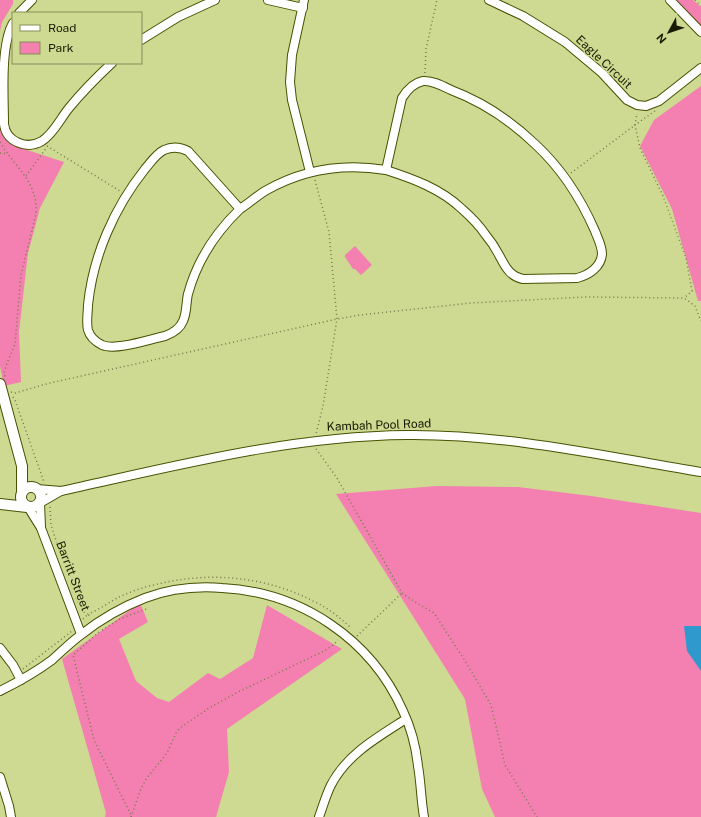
<svg xmlns="http://www.w3.org/2000/svg" width="701" height="817" viewBox="0 0 701 817" font-family="'Public Sans',sans-serif">
<rect width="100%" height="100%" fill="#ced991"/>
<g fill="#f380b0">
<path d="M0,0H13V4L2,22L0,31Z"/>
<path d="M675,0H693L701,7V30Z"/>
<path d="M701,86V301H698L672,209L640,146L654,120Z"/>
<path d="M0,130L15,146L64,162L40,208L28,253L19,332L21,382L4,386L0,366Z"/>
<path d="M355,246L372,265L361,275L355,269H353L345,257V255Z"/>
<path d="M437,486L518,487L591,496L701,513V817H495L482,789L465,699L336,494Z"/>
<path d="M140,603L148,622L119,639L136,681L157,698L169,702L208,673L220,679L253,658L267,605L342,649L227,729L229,772L216,817H105L106,813L62,659Z"/>
</g>
<path fill="#2f98cd" d="M684,626H701V671L687,651Z"/>
<g fill="none" stroke-linecap="round" stroke-linejoin="round">
<g stroke="#495000" stroke-width="10">
<g id="minor">
<path d="M268,0L303,8"/>
<path d="M304,0L292,55L290,82L292,100L310,172"/>
<path d="M489,0L523,16L565,42L602,73L627,100L637,105L646,106L659,101L701,68"/>
<path d="M670,0L701,32"/>
<path d="M19,13L32,0"/>
<path d="M13,23C0,46 4,97 4,124C6,142 27,150 42,141C54,133 60,119 69,108C82,92 97,77 112,63"/>
<path d="M141,40L178,17L215,0"/>
<path d="M240,209C216,232 197,261 188,294C186,302 187,313 183,321C180,329 173,333 165,336C150,339 116,351 102,345C96,342 90,337 88,330C86,322 88,313 88,305C93,256 114,208 145,169C151,162 156,154 164,150C173,146 180,147 188,151L240,209C249,203 257,196 265,191C303,169 344,163 386,170L402,98C407,90 413,83 423,81C432,80 443,86 451,90C483,102 511,121 535,144C561,168 581,199 595,231C598,239 602,246 602,254C601,267 589,275 577,278L523,279C509,276 505,266 499,255C495,247 490,240 485,234C479,225 471,217 462,209C441,189 414,179 386,170"/>
<path d="M37,489L61,491"/>
<path d="M40,503L61,491C175,466 290,436 407,435C507,434 604,456 701,472"/>
<path d="M40,503L41,527"/>
<path d="M28,507L41,528L81,634"/>
<path d="M0,648L13,665L21,680"/>
<path d="M0,691C18,682 36,672 52,660C62,651 71,642 82,634C101,619 122,607 145,598C169,589 197,586 222,588C301,592 371,639 403,711C411,728 416,747 418,766C421,783 421,800 424,817"/>
<path d="M0,777L9,806L11,817"/>
<path d="M319,817C323,806 326,795 331,785C347,754 378,737 406,719"/>
</g>
</g>
<g stroke="#495000" stroke-width="12">
<g id="tertiary">
<path d="M0,384L22,466V492"/>
<circle cx="31" cy="497" r="10"/>
<path d="M0,504L27,507"/>
</g>
</g>
<g stroke="#747b4a" stroke-width="1.5" stroke-dasharray="1 3" stroke-linecap="butt">
<path d="M695,0L701,6"/>
<path d="M425,73L426,49L437,0"/>
<path d="M655,111L635,125L640,148L663,196L686,258L692,291L684,298"/>
<path d="M0,142C15,168 38,181 36,214L21,275L15,344L7,363L4,373L5,377"/>
<path d="M47,146L120,191"/>
<path d="M0,153L8,154"/>
<path d="M571,173L635,125L637,113"/>
<path d="M26,176L47,147"/>
<path d="M315,180L329,232L337,319L323,406L316,434"/>
<path d="M11,392L15,393L50,383L337,319L360,315L471,303L585,297L684,298L695,306L701,321"/>
<path d="M13,397L15,400L44,482"/>
<path d="M316,449L337,478L402,593L415,602L434,613L467,664L491,705L505,765L537,817"/>
<path d="M50,507L51,525L64,565"/>
<path d="M76,598L84,612L88,614C99,610 109,602 119,597C130,592 143,587 154,585C207,571 265,576 313,601C327,607 339,617 350,627L349,628"/>
<path d="M83,619L88,614L91,618"/>
<path d="M102,630L122,618L149,608"/>
<path d="M99,632L73,655L94,740L131,815"/>
<path d="M357,636L402,593"/>
<path d="M23,669L72,631"/>
<path d="M131,817L140,791L146,779L167,753L176,733L180,728L209,708L236,693L324,651L333,645L338,640"/>
</g>
<use href="#minor" stroke="#fff" stroke-width="8"/>
<use href="#tertiary" stroke="#fff" stroke-width="10"/>
</g>
<g text-anchor="middle" stroke-width="3" stroke-linejoin="round" paint-order="stroke">
<g font-size="12" fill="#181b01" stroke="#ced991">
<text transform="translate(604 62) rotate(43)" y="4">Eagle Circuit</text>
<text transform="translate(379 425) rotate(-2)" y="4">Kambah Pool Road</text>
<text transform="translate(73 576) rotate(69)" y="4">Barritt Street</text>
</g>
</g>
<rect x="12" y="12" width="130" height="52" fill="#ced991" stroke="#858d57"/>
<rect x="20" y="25" width="20" height="6" fill="#ffffff" stroke="#858d57"/>
<text x="48" y="32" font-size="12" fill="#181b01">Road</text>
<rect x="20" y="42" width="20" height="12" fill="#f380b0" stroke="#858d57"/>
<text x="48" y="52" font-size="12" fill="#181b01">Park</text>
<g transform="translate(669 32) rotate(230)" stroke="#ced991" stroke-width="3" paint-order="stroke">
<path d="M0-3L7 15L0 10L-7 15Z" fill="#181b01"/>
<text y="-6" font-size="11" font-weight="bold" text-anchor="middle" fill="#181b01">N</text>
</g>
</svg>
